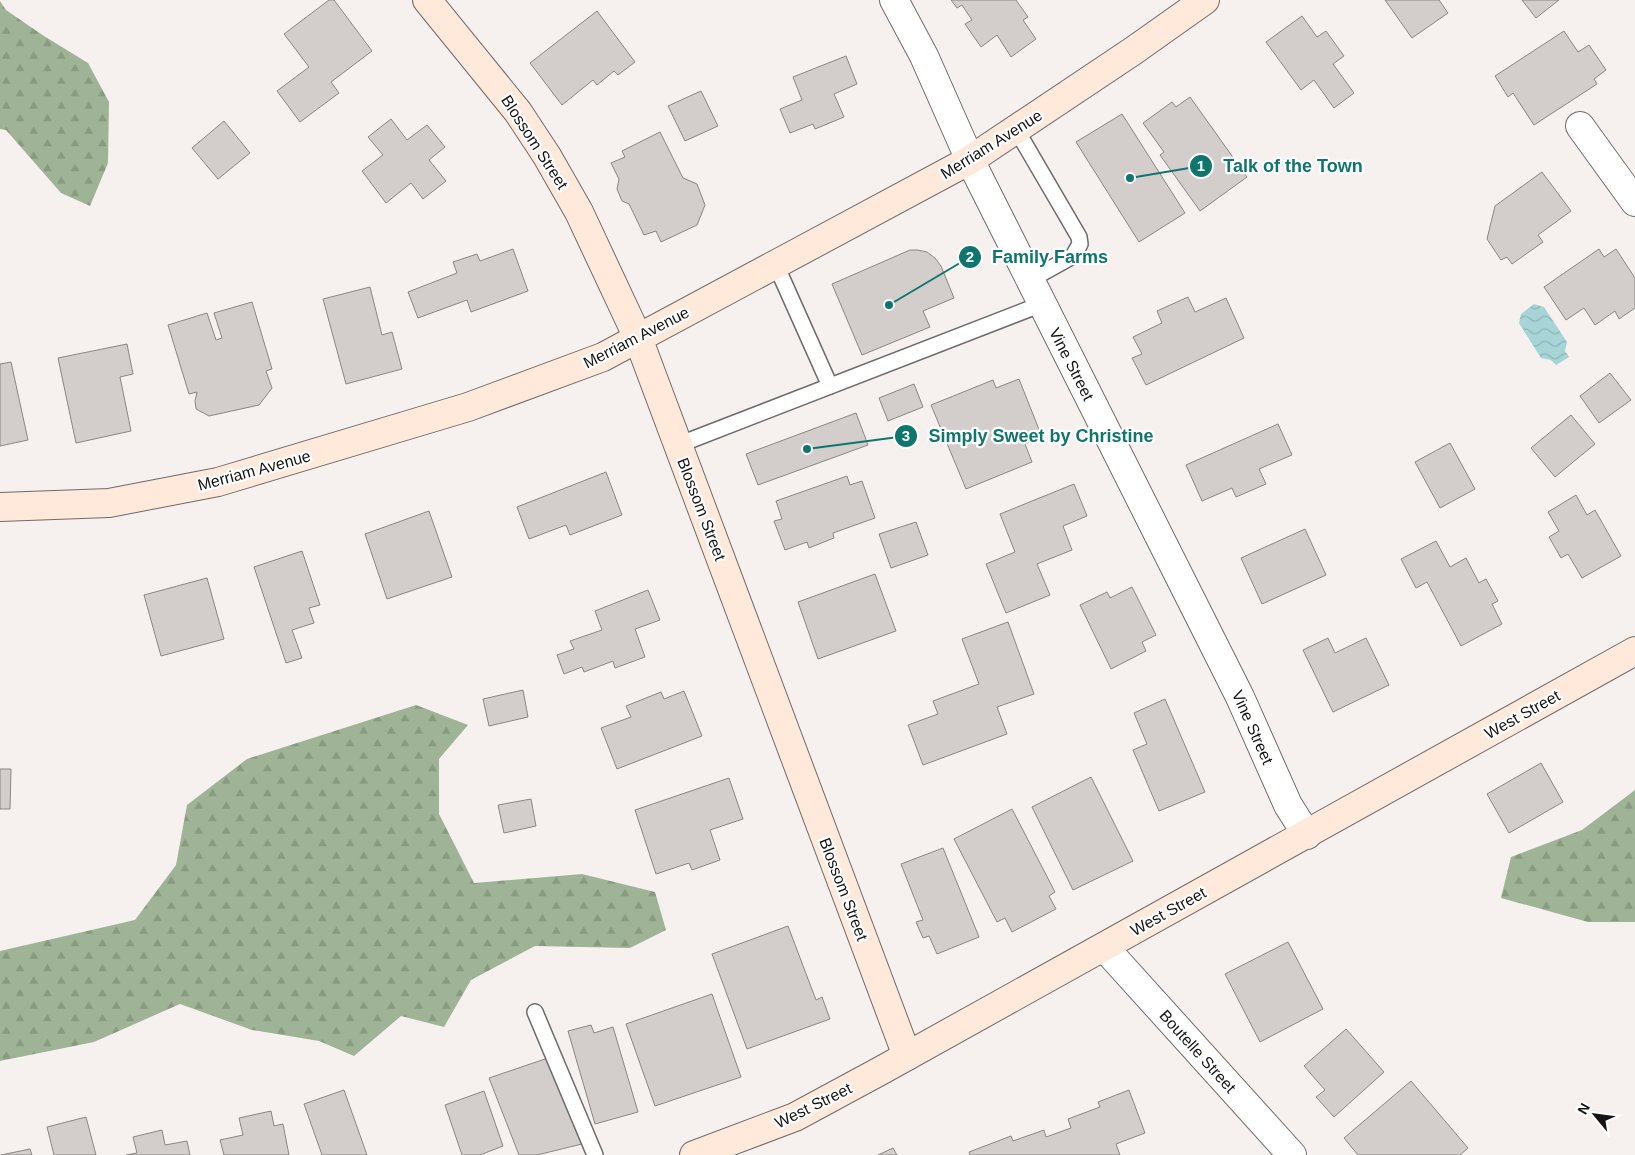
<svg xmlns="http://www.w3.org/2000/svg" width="1635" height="1155" viewBox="0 0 1635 1155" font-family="Helvetica,sans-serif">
<defs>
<pattern id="forest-firs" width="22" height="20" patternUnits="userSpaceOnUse" patternTransform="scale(1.25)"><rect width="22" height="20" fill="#9fb496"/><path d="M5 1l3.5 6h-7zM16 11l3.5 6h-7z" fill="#889a80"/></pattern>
<pattern id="water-waves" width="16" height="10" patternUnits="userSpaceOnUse" patternTransform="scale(1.25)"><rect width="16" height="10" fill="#a6d4d7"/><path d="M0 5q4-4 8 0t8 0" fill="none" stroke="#8eb5b8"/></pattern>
</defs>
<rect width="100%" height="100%" fill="#f6f1ef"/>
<g fill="url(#forest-firs)">
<path d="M0,1L6,10L44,36L88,63L109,102L108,163L90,206L61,193L6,130L0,129Z"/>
<path d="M416,705L468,725L439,759V814L474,883L582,874L655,892L666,930L630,948L535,946L471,980L444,1027L401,1016L354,1056L319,1041L252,1030L180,1004L94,1042L0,1061V951L135,920L176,865L187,805L247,759Z"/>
<path d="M1635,790V922H1588L1501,898L1511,857L1582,830Z"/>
</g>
<path fill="url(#water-waves)" d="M1534,304L1544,307L1567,342L1565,351L1569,357L1556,365L1551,360L1541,358L1519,323L1521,314Z"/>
<g fill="#d3cecc" stroke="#8a8684">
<path d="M329,0H334L372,51L331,82L339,93L300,122L277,91L309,67L284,34Z"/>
<path d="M951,0H1016L1028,17L1023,20L1036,39L1011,57L997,35L981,47L965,24L972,20L962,5L957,8Z"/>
<path d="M1385,0H1439L1448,13L1412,38Z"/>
<path d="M1522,0H1559L1536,18Z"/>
<path d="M597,11L635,62L618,75L614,71L597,85L593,80L562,105L530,63Z"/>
<path d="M1302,16L1317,37L1326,31L1344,56L1333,64L1354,93L1334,108L1314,80L1301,90L1266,42Z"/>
<path d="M1564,31L1578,52L1589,45L1606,70L1594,79L1597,84L1534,125L1513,93L1508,97L1495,76Z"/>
<path d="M846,56L857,84L834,94L844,117L815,129L813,124L790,133L780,109L802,100L793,77Z"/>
<path d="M701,91L718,126L685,141L668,106Z"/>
<path d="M1190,97L1247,177L1200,211L1160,155L1164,152L1143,123L1172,102L1176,107Z"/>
<path d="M1122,114L1185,213L1139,242L1076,142Z"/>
<path d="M391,119L407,140L427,125L445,147L429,160L446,181L423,199L411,183L386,203L362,171L383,155L368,137Z"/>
<path d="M224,121L250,153L218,179L192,148Z"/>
<path d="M660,132L683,178L697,184L705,205L697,225L661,242L656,231L644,235L629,204L622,201L617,189L619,179L611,163L625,157L622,151Z"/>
<path d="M1542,172L1571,211L1538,235L1543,242L1512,264L1507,257L1501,260L1487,239L1495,206Z"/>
<path d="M513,249L528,291L471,312L467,300L418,318L408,292L457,273L453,262L477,254L480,261Z"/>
<path d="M1599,249L1604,257L1616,249L1635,278V308L1619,319L1615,311L1595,325L1584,308L1566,320L1544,287Z"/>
<path d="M910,250H918L927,252L935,258L941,266L954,298L923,311L930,327L862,355L832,284Z"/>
<path d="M370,287L382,335L392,332L402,369L346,384L323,299Z"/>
<path d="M1188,297L1195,312L1226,298L1244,338L1146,385L1132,358L1142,354L1133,337L1162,323L1157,311Z"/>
<path d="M252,302L272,369L266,371L272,388L259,405L209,416L196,409L195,401L197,392L189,394L168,325L207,313L216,340L222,338L214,313Z"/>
<path d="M127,344L133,374L120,377L131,431L76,443L58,358Z"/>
<path d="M11,362L28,440L0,446V364Z"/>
<path d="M1610,373L1631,400L1599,423L1580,396Z"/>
<path d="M1019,379L1042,437L1025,444L1032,462L966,489L931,405L993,380L996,388Z"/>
<path d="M914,384L923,407L888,421L879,398Z"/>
<path d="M856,413L868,445L758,485L746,454Z"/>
<path d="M1571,415L1595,444L1555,477L1531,448Z"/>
<path d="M1278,424L1292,455L1259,469L1266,484L1236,497L1232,488L1202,501L1186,465Z"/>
<path d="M1450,443L1475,489L1440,508L1415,462Z"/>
<path d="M606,472L622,515L570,535L566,525L529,539L517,507Z"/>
<path d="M847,476L850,485L862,481L875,518L833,533L834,538L809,548L807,542L785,550L774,521L782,519L776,501Z"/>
<path d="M1074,484L1087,516L1063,526L1072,550L1037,564L1050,595L1006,613L986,564L1015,552L1000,514Z"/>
<path d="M1576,495L1587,515L1595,510L1621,556L1582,578L1568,554L1561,558L1549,537L1559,531L1548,512Z"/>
<path d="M429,511L452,577L387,599L365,534Z"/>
<path d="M916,522L928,555L891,568L879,534Z"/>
<path d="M1305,529L1326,575L1262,604L1241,558Z"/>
<path d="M1436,541L1450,567L1466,558L1479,583L1486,579L1498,601L1492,604L1502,624L1461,646L1427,582L1416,588L1401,559Z"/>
<path d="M302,551L320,605L309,608L314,623L292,630L302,658L286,663L254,567Z"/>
<path d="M875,574L896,631L818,659L798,602Z"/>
<path d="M207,578L224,639L161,656L144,595Z"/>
<path d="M1132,587L1156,635L1142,642L1146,651L1111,669L1080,605L1107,592L1110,598Z"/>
<path d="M648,590L660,620L635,629L645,657L615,668L613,661L584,672L582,667L564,674L557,655L574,649L570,641L602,630L595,611Z"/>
<path d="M1008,622L1034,694L997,707L1007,734L923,765L908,725L938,714L933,701L979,684L962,639Z"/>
<path d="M1328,638L1335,653L1366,638L1389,685L1333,712L1303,650Z"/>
<path d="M523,690L528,717L489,726L483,699Z"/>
<path d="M684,691L702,736L617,769L601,728L631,717L626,706L661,692L664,699Z"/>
<path d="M1165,699L1205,792L1159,811L1133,750L1147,744L1134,713Z"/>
<path d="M1541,763L1563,802L1509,833L1487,794Z"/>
<path d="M0,769H11L10,809H0Z"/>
<path d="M1091,777L1133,861L1073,890L1032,807Z"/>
<path d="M729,778L743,819L710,830L720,860L692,870L689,863L656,874L635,810Z"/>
<path d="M531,799L536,826L504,833L498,805Z"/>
<path d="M1012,809L1055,892L1049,896L1056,909L1012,932L1005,918L997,922L954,839Z"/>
<path d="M943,848L979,937L937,954L929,936L923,938L916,922L923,920L901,864Z"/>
<path d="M788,926L816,1000L822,997L830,1019L747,1049L712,954Z"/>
<path d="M1288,942L1323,1009L1260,1042L1225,974Z"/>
<path d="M712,994L741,1077L655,1106L626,1024Z"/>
<path d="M591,1025L594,1033L613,1027L638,1112L595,1124L568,1031Z"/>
<path d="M1346,1029L1384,1072L1334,1117L1316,1097L1325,1090L1304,1066Z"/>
<path d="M548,1058L582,1144L537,1155H519L489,1078Z"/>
<path d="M1411,1081L1468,1148L1460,1155H1358L1344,1138Z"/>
<path d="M344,1090L367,1155H322L304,1104Z"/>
<path d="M1129,1090L1145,1133L1116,1144L1120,1155H970L969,1152L1011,1136L1013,1141L1044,1130L1046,1137L1071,1128L1068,1119L1100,1107L1098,1102Z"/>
<path d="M484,1091L503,1146L480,1155H462L445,1105Z"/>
<path d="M271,1111L274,1126L283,1124L289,1155H224L220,1140L243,1135L239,1118Z"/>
<path d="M86,1117L96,1155H54L47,1127Z"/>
<path d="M162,1130L165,1145L187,1141L190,1155H126L137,1153L133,1137Z"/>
<path d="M893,1148L897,1155H878Z"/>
<path d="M30,1149L32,1155H1Z"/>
</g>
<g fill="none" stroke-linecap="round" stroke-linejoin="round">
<g stroke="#6f6b69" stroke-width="18">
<g id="lane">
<path d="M1016,129L1079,237L1080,244L1073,256L1030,280"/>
<path d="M776,265L830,386"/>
<path d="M678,445L1042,304"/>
<path d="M535,1012L595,1155"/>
</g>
</g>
<g stroke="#6f6b69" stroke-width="30">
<g id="street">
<path d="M894,0L924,56L970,160L1240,697L1288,805L1307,835"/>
<path d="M1580,126L1635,202"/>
<path d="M1104,947L1292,1155"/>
</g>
</g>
<g stroke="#6f6b69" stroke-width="30">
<g id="secondary">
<path d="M427,0L518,112L547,156L579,212L638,338L907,1056"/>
<path d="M0,507L109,503L218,482L468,407L603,357L970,160L1133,51L1205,0"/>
<path d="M694,1155L795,1117L882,1070L1635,651"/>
</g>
</g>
<use href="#lane" stroke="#fff" stroke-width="15"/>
<use href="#street" stroke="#fff" stroke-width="28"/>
<use href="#secondary" stroke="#fee9da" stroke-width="28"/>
</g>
<g text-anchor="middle" stroke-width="4.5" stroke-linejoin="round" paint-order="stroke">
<g font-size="16" fill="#161514" stroke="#fff">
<text transform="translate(535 142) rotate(57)" y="6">Blossom Street</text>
<text transform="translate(991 144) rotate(-32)" y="6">Merriam Avenue</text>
<text transform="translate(636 337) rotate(-27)" y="6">Merriam Avenue</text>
<text transform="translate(1072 364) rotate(63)" y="6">Vine Street</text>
<text transform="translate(254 470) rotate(-15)" y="6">Merriam Avenue</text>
<text transform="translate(702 509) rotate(69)" y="6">Blossom Street</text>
<text transform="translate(1522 714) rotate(-29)" y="6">West Street</text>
<text transform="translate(1253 727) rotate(66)" y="6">Vine Street</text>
<text transform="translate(844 889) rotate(69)" y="6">Blossom Street</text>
<text transform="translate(1168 911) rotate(-29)" y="6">West Street</text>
<text transform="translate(1198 1051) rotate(48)" y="6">Boutelle Street</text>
<text transform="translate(813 1105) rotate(-26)" y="6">West Street</text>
</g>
</g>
<path fill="none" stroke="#0f766e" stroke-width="2" d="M1130 178L1201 166M889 305L970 257M807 449L906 436"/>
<g fill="#0f766e" stroke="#fff" stroke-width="2">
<circle cx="1130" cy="178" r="5"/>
<circle cx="889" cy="305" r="5"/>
<circle cx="807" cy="449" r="5"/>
<circle cx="1201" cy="166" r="12"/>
<circle cx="970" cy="257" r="12"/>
<circle cx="906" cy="436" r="12"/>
</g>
<g font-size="15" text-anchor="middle" font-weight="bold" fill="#fff">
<text x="1201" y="171">1</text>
<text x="970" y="262">2</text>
<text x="906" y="441">3</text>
</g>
<g font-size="18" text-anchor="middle" font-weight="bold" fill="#0f766e" stroke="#fff" stroke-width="4.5" stroke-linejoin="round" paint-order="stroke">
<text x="1293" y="172">Talk of the Town</text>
<text x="1050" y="263">Family Farms</text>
<text x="1041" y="442">Simply Sweet by Christine</text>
</g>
<g transform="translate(1595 1115) rotate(299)" stroke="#ffffff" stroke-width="4" paint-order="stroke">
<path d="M0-4L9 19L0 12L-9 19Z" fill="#161514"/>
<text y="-8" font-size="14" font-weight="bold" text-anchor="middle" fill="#161514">N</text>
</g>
</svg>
